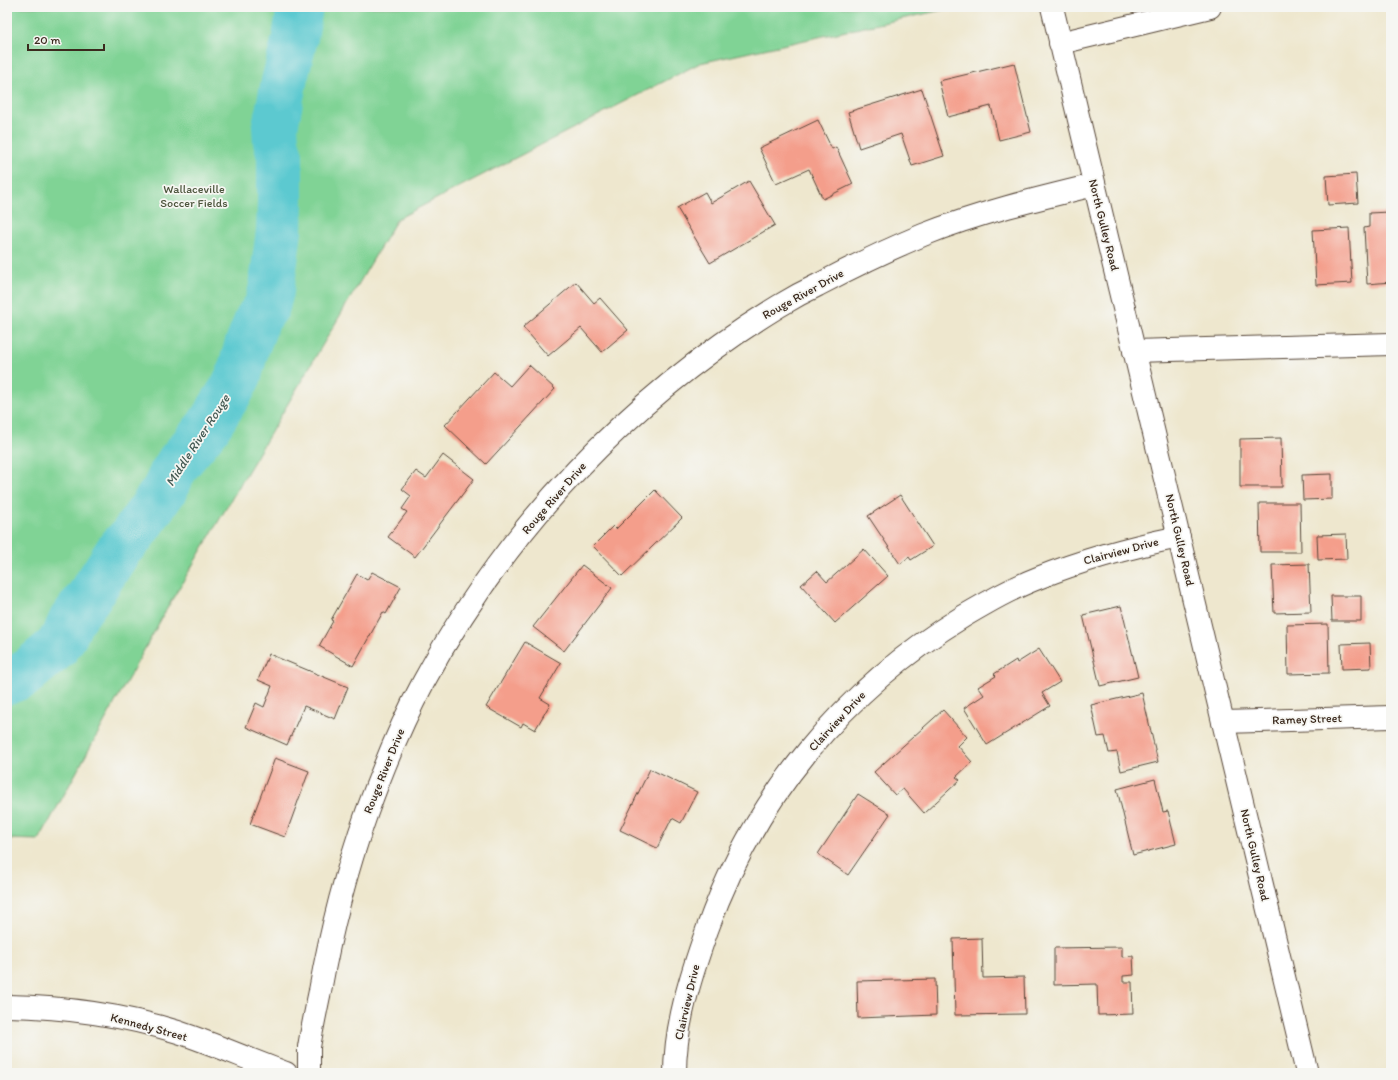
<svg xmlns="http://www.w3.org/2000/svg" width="1398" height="1080" viewBox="0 0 1398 1080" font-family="Itim,sans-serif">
<rect width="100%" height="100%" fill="#f6f6f2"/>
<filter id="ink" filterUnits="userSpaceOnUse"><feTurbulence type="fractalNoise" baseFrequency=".025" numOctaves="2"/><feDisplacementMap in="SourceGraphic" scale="8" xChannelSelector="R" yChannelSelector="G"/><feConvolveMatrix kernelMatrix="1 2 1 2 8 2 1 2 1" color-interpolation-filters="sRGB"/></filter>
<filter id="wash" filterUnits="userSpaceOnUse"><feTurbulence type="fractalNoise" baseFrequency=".012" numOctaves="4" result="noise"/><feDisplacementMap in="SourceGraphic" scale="16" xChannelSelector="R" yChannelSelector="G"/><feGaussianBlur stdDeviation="0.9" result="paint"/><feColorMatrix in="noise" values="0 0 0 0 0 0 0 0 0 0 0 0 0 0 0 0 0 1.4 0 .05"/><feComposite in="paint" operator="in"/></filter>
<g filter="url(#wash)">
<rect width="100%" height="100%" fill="#eee7ce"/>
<path fill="#80d395" stroke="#5e7e5a" d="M7,7H956L700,63L397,219L169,605L39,840L7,839Z"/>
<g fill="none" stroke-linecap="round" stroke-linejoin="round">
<path stroke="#5cc9d0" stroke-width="46" d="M7,682L22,676L57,647L65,635L71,621L88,598L120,548L131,537L165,489L171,475L179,462L208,427L232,389L239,375L247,346L258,318L267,306L271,291L279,231L280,201V156L276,142L275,127L284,82L295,38L300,7"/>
</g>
<g id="blocks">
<g fill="#f49e8b">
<path d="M1014,63L1031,132L999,140L991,106L948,117L939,81Z"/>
<path d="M922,89L944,156L912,166L901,134L859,148L848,112Z"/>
<path d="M818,120L832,149L836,147L853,184L823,199L809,169L776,184L759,148Z"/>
<path d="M1356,174L1358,203L1328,205L1326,176Z"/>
<path d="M749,181L775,225L710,263L677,208L705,192L711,203Z"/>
<path d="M1389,212L1390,227H1391V282L1367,284L1364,228L1369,227V213Z"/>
<path d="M1349,228L1352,283L1316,285L1313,230Z"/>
<path d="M576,282L594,303L600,298L628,330L602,352L581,328L548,356L523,327Z"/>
<path d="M529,365L555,389L486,464L445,425L494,372L510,386Z"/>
<path d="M1281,438L1282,487H1240V439Z"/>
<path d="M443,455L474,479L415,557L388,537L407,512L402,509L411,496L402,489L416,471L426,478Z"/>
<path d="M1332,474V499L1303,500L1302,475Z"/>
<path d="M655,490L682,518L622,576L593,546L613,526L616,529Z"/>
<path d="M900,495L933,546L911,560L909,557L900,564L868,516Z"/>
<path d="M1259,503H1300L1301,552H1260Z"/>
<path d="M1346,534L1347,559L1318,560L1317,535Z"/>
<path d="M864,549L888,576L835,623L801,585L817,571L827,582Z"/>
<path d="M1309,564L1311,612L1274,613L1272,565Z"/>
<path d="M582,565L612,588L564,651L533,627Z"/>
<path d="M372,572L401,587L386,614L383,612L353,666L319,646L333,621L331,620L357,574L367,580Z"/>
<path d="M1331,596H1361V621H1332Z"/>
<path d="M1121,606L1138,677L1100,686L1083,615Z"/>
<path d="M1328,624L1329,673L1288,674L1287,625Z"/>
<path d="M525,642L561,663L540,698L550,704L535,730L523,723L521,727L486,707Z"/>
<path d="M1370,643L1371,668L1342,669L1341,644Z"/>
<path d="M1039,649L1060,682L1042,693L1050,706L987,745L964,708L984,695L978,687L996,676L994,674L1016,660L1017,663Z"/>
<path d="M269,654L348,687L335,719L304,706L287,745L246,727L256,703L264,707L272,686L258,680Z"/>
<path d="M1142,693L1158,762L1121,771L1117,752L1109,753L1105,736L1098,737L1091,705Z"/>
<path d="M943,710L967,737L958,746L972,762L956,777L960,780L924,813L903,789L895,795L874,772Z"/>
<path d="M275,758L309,771L285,837L250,824Z"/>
<path d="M650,769L697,792L681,823L672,818L657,848L620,830Z"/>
<path d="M1155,779L1163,812L1168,811L1176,844L1133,855L1117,789Z"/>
<path d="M858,794L890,814L848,875L818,854Z"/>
<path d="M982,938L983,978L1024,977L1025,1014L955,1015L953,939Z"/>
<path d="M1122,947V957L1133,956L1134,975L1123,976V982H1132L1133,1014L1098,1015L1097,984L1054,985V948Z"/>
<path d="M935,979L936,1015L858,1018L857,981Z"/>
</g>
</g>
</g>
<g filter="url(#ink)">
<use href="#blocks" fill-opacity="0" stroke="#564638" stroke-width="1"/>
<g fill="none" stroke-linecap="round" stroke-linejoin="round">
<g stroke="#564638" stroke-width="24">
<g id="minor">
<path d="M1060,43L1210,7"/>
<path d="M1134,351L1391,344"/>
<path d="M1223,722L1391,717"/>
<path d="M7,1006C64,1007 123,1015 178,1032C214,1044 250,1060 286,1073"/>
<path d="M309,1073C309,1065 309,1056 309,1047C312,1029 316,1010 320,991C331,929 346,871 367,812C383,768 401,724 423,683C507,527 629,398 779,306C792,298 805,291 818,285C852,267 887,250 923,235C978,213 1036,199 1094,185"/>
<path d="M675,1073C675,1025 691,975 707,930C753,799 845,688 964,616C988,602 1012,588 1038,578C1085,559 1130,547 1179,537"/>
</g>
</g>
<g stroke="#564638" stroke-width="24">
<path id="tertiary" d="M1052,7L1307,1073"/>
</g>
<path stroke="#564638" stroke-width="2.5" stroke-dasharray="1 3" stroke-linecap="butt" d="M287,7L359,10"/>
<use href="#minor" stroke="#fff" stroke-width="22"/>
<use href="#tertiary" stroke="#fff" stroke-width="22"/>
</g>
</g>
<g text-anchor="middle" stroke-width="3.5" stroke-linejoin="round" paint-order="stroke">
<g font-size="12" fill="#4c543c" stroke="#f6f6f2">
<text x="194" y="193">Wallaceville<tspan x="194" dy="14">Soccer Fields</tspan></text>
</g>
<g font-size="12" fill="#3b2a1e" stroke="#f6f6f2">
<text transform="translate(1104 225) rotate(76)" y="4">North Gulley Road</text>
<text transform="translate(803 294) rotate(-29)" y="4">Rouge River Drive</text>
<text transform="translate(554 498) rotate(-49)" y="4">Rouge River Drive</text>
<text transform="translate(1180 540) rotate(77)" y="4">North Gulley Road</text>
<text transform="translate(1121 551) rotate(-15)" y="4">Clairview Drive</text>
<text transform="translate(1307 719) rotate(-2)" y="4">Ramey Street</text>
<text transform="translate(837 721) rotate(-47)" y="4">Clairview Drive</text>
<text transform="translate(384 771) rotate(-68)" y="4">Rouge River Drive</text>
<text transform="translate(1255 855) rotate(77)" y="4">North Gulley Road</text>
<text transform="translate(687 1002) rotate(-77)" y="4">Clairview Drive</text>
<text transform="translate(149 1027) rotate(15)" y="4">Kennedy Street</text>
</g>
<g font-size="13" font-style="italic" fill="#455a53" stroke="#f6f6f2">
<text transform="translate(197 440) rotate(-57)" y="5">Middle River Rouge</text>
</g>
</g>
<rect width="1398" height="1080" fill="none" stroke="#f6f6f2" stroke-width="24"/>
<path d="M28 44v6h76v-6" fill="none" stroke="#3b2a1e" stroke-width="2"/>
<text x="34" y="44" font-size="12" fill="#3b2a1e" stroke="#f6f6f2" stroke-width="3" paint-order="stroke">20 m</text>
</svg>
